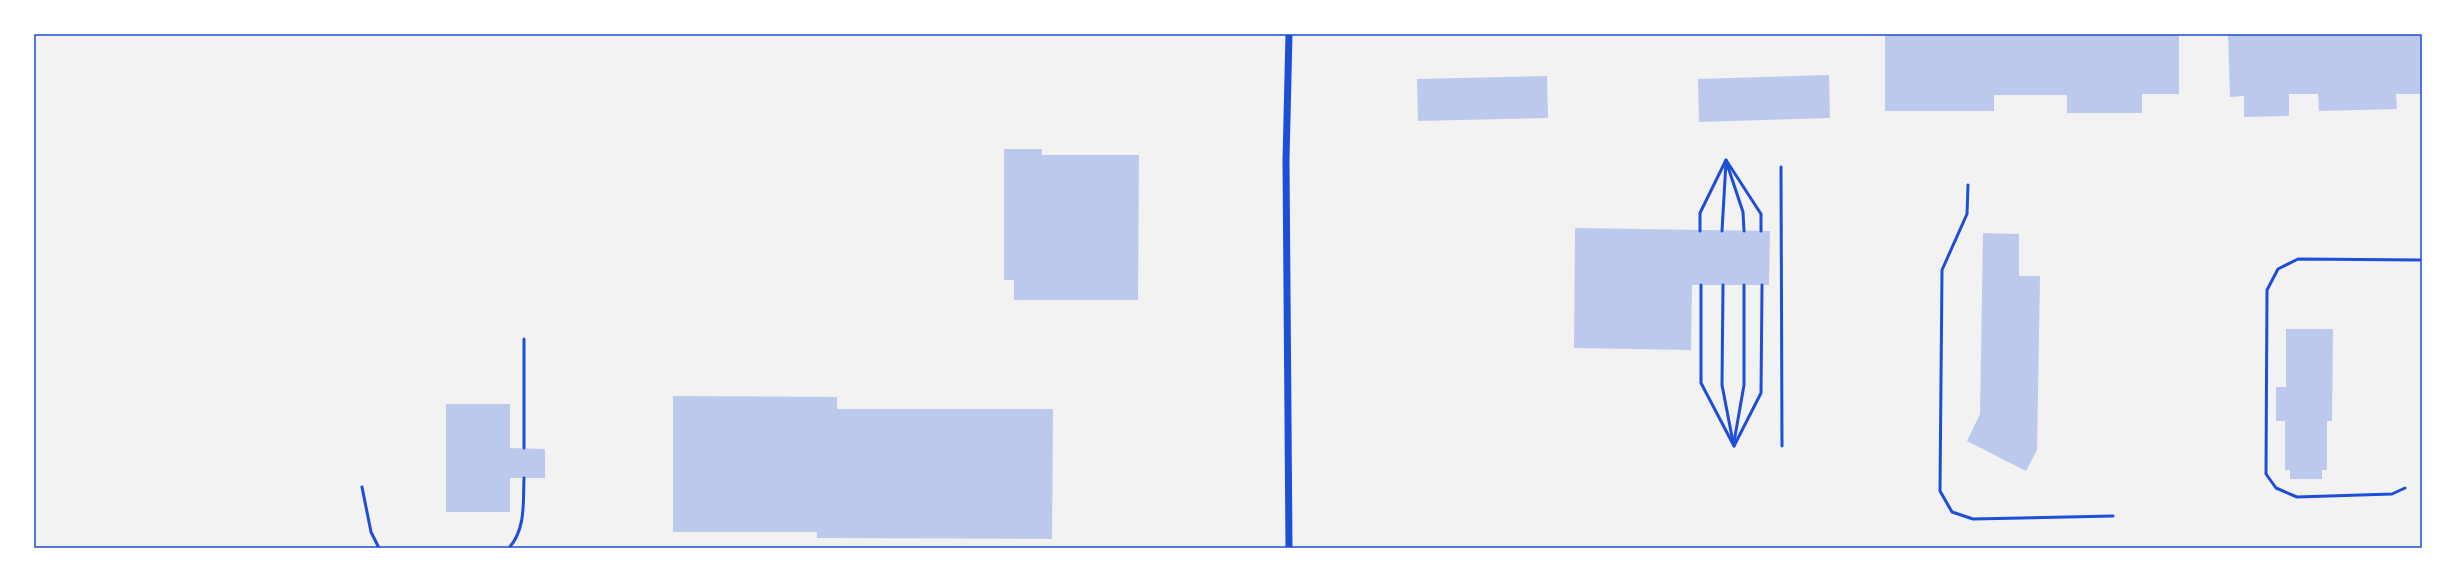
<svg xmlns="http://www.w3.org/2000/svg" width="2456" height="582" viewBox="0 0 2456 582" font-family="'PT Serif',serif">
<rect width="100%" height="100%" fill="#f2f2f2"/>
<g fill="#bdc9ec">
<path d="M1885,34H2179V94H2142V113H2067V95H1994V111H1885Z"/>
<path d="M2228,34H2422V94H2396L2397,109L2319,111L2318,94H2289V116L2244,117V96L2230,97Z"/>
<path d="M1829,75L1830,118L1699,122L1698,79Z"/>
<path d="M1547,76L1548,118L1418,121L1417,79Z"/>
<path d="M1004,149H1042V155H1139L1138,300H1014V280H1004Z"/>
<path d="M1575,228L1770,231L1769,285H1692L1691,350L1574,348Z"/>
<path d="M1983,233L2019,234V276H2040L2037,450L2026,471L1967,441L1980,414Z"/>
<path d="M2286,329H2333L2332,421H2327V470H2322V479H2290V470H2285V421H2276V387H2286Z"/>
<path d="M673,396L837,397V409H1053L1052,539L817,538V532H673Z"/>
<path d="M446,404H510V448L545,449V478H510V512H446Z"/>
</g>
<g fill="none" stroke-linecap="round" stroke-linejoin="round">
<g stroke="#1d4ed8" stroke-width="3">
<path d="M1726,160L1761,214V231"/>
<path d="M1727,164L1743,212L1744,231"/>
<path d="M1781,167L1782,446"/>
<path d="M1968,185L1967,214L1942,270L1940,491L1952,512L1973,519L2113,516"/>
<path d="M1700,231V213L1726,160"/>
<path d="M1722,231L1726,162"/>
<path d="M1701,285V383L1734,446"/>
<path d="M1723,285L1722,385L1733,442"/>
<path d="M524,339V448"/>
<path d="M1734,442L1744,385V285"/>
<path d="M1734,446L1761,393L1762,285"/>
<path d="M362,487L371,532L379,548"/>
<path d="M2405,488L2392,494L2297,497L2276,488L2266,474L2267,290L2278,269L2298,259L2422,260"/>
<path d="M509,548C526,529 523,502 524,478"/>
</g>
<path stroke="#1d4ed8" stroke-width="7" d="M1289,34L1286,160L1289,548"/>
</g>
<rect width="2456" height="582" fill="none" stroke="#ffffff" stroke-width="70"/>
<rect x="35" y="35" width="2386" height="512" fill="none" stroke="#1d4ed8" stroke-width="1.5"/>
</svg>
